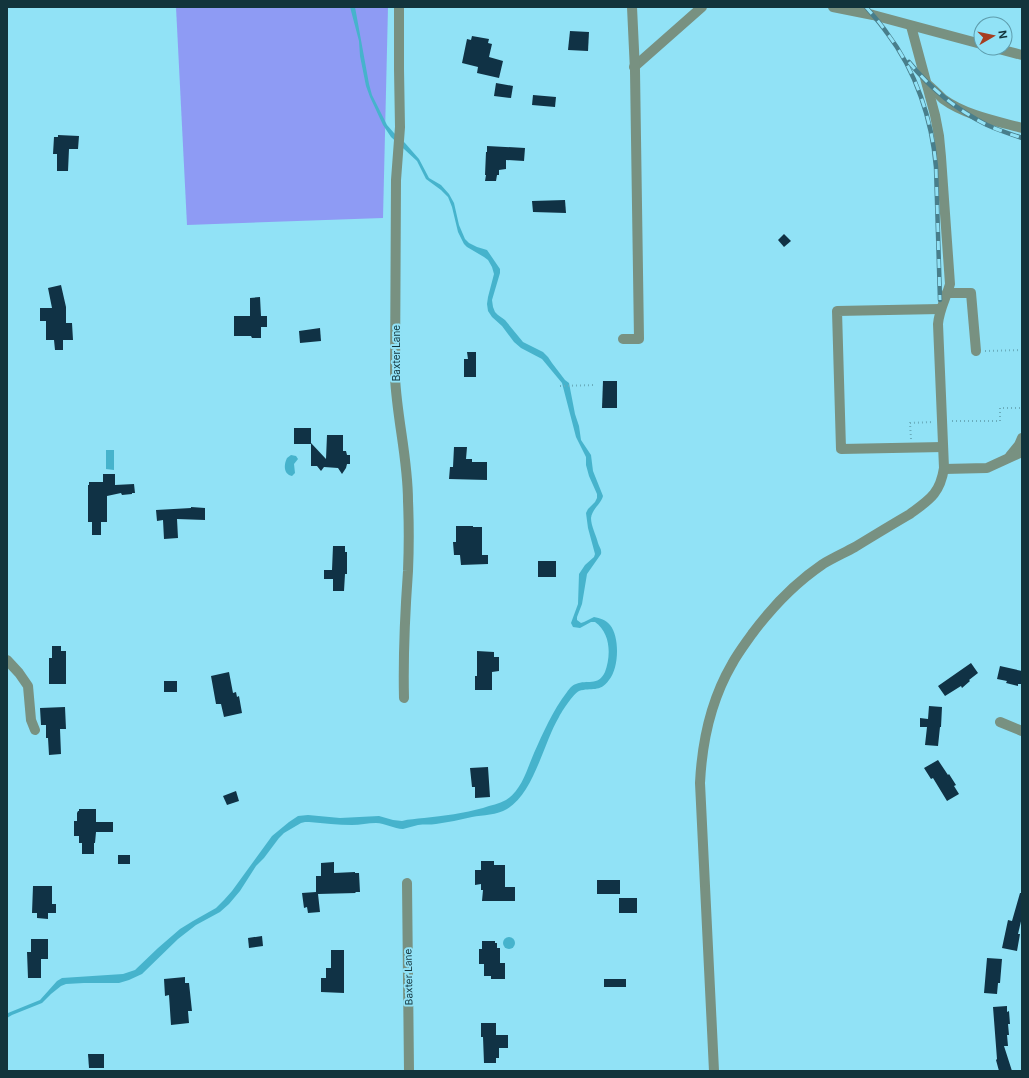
<svg xmlns="http://www.w3.org/2000/svg" width="1029" height="1078" viewBox="0 0 1029 1078" font-family="Inter,sans-serif">
<rect width="100%" height="100%" fill="#91e2f6"/>
<path fill="#8e9bf4" d="M176,7H388L383,218L187,225Z"/>
<g fill="#46b3cc">
<path d="M350,7H355L369,84L372,95L387,125L394,133L405,143L419,159L429,178L441,185L449,194L454,203L459,225L465,239L469,243L477,247L487,250L500,269V273L492,300L493,307L495,312L498,315L505,320L523,342L543,352L548,357L552,363L565,380L569,383L575,414L579,426L581,440L591,455L593,471L603,496C601,504 592,509 591,518C591,526 596,535 598,543C599,547 602,549 601,554L587,574L582,604L577,617V620L581,623L584,622L594,617C600,618 606,620 610,625C620,637 619,668 609,680C600,693 591,687 579,691C573,694 562,711 559,717C543,744 534,793 507,809C497,815 483,815 472,817C460,820 448,822 436,824C430,825 424,824 418,825C413,826 408,828 403,829C394,829 385,823 376,823C368,823 360,825 352,825C338,825 324,823 309,822H305L301,823L284,833L279,838L264,858L256,866L240,891L229,904L220,912L196,925L178,939L142,974L129,980L119,983H84L66,984L61,986L51,994L42,1003L12,1015L7,1018L8,1013L40,1000L57,981L62,978L123,974L135,970L158,948L180,929L193,921L216,908L224,900L232,891L272,836L289,822L298,816L308,815L340,818L379,816L393,820L402,821C409,819 416,819 424,818C444,816 464,813 483,808C491,805 499,804 506,800C522,790 527,769 534,753C543,733 553,710 567,692C569,689 572,685 576,684C587,679 598,687 605,672C611,656 611,633 595,622H591L580,628L573,627L571,623L578,604L579,574L585,565L594,557L595,554L588,528L586,513L588,509L595,502L597,498V494L589,476L586,465V457L576,437L562,383L542,359L521,348L514,342L502,326L492,317L488,311L487,304L488,297L494,274L492,267L488,260L484,257L467,247L464,244L458,232L452,207L448,197L441,190L426,179L417,161L391,137L383,125L370,97L366,86L360,56L359,41Z"/>
<path d="M106,450H114V470L106,469Z"/>
<path d="M291,455L296,456L298,459L294,464L295,473L292,476C283,474 284,464 287,458Z"/>
<circle cx="509" cy="943" r="6"/>
</g>
<g fill="#103245">
<path d="M570,31L589,32L588,51L568,50Z"/>
<path d="M472,36L489,39L488,43L492,44L489,57L503,61L499,78L477,73L478,67L462,63L467,39L471,40Z"/>
<path d="M496,83L513,86L511,98L494,96Z"/>
<path d="M533,95L556,97L555,107L532,105Z"/>
<path d="M58,135L79,136L78,149H69L68,171H57V154H53L54,137H58Z"/>
<path d="M487,146L525,148L524,161L506,160V169L499,170V175H497L496,181H485L486,175H485L486,152H487Z"/>
<path d="M565,200L566,213L533,212L532,201Z"/>
<path d="M784,234L791,241L784,247L778,240Z"/>
<path d="M61,285L66,307V323H72L73,340H63V350H55L54,340H46V321H40V308H52L48,288Z"/>
<path d="M260,297L261,316H267V327H261V338H252L251,336H234V316H250V298Z"/>
<path d="M320,328L321,341L300,343L299,331Z"/>
<path d="M467,352H476V377H464V359H468Z"/>
<path d="M603,381H617V408H602Z"/>
<path d="M294,428H311V443L326,459L327,435H343V451H346L347,455H350V464H347L346,468L342,474L338,468L324,467L321,471L317,466H311V444H294Z"/>
<path d="M454,447H467L466,459H472V462H487V480L449,479L450,467H453Z"/>
<path d="M103,474H115V485L134,484L135,493H132V494L122,495L121,493L107,496V522H101V535H92V522H88V485H89V482H103Z"/>
<path d="M191,507L205,508V520L177,519L178,538L164,539L163,520L157,521L156,510L191,508Z"/>
<path d="M456,526H473V527H482V555H488V564L461,565L460,555H454L453,542H456Z"/>
<path d="M333,546H345V552H347V574H345L344,591H333V579H324V570H332Z"/>
<rect x="538" y="561" width="18" height="16"/>
<path d="M52,646H61V651H66V684H49V658H52Z"/>
<path d="M477,651L494,652V657H499V671L492,672V690H475V676H477Z"/>
<path d="M971,663L978,673L969,680L970,681L962,688L961,686L945,696L938,686Z"/>
<path d="M1000,666L1022,671V684H1018V686L1006,683L1007,681L997,679Z"/>
<path d="M229,672L233,693L236,692L237,697L239,696L242,713L224,717L221,704H216L211,676Z"/>
<rect x="164" y="681" width="13" height="11"/>
<path d="M929,706L942,707L941,727H940L938,746L925,745L927,727H920V718L928,719Z"/>
<path d="M65,707L66,729H60L61,754L49,755L48,738H46V725H41L40,708Z"/>
<path d="M938,760L948,775L949,774L956,785L954,786L959,794L947,801L933,778L931,779L924,768Z"/>
<path d="M488,767L490,797L475,798V787H472L470,768Z"/>
<path d="M236,791L239,801L227,805L223,796Z"/>
<path d="M79,809H96V822H113V832H96L95,843H94V854H82V843H79V836H74V821H77V813L78,811H79Z"/>
<rect x="118" y="855" width="12" height="9"/>
<path d="M481,861H494V865H505V887H515V901H482L483,890H481V884L475,885V870H481Z"/>
<path d="M334,862V873L355,872V873H359L360,892H355L356,893L318,894L320,912L308,913L307,907L304,908L302,893L316,892V876H321V863Z"/>
<rect x="597" y="880" width="23" height="14"/>
<path d="M33,886H52V904H56V913H48V919L37,918V913H32Z"/>
<path d="M1020,893H1022V917L1018,934H1020L1017,951L1002,948L1008,920L1012,921Z"/>
<rect x="619" y="898" width="18" height="15"/>
<path d="M262,936L263,946L249,948L248,938Z"/>
<path d="M31,939H48V959H41V978H28L27,952H31Z"/>
<path d="M482,941H495V943H497V948H500V963H505V979H491V976H484V964H479V949H482Z"/>
<path d="M331,950H344V993L321,992V978H326V968H331Z"/>
<path d="M987,958L1002,959L1000,983H998L997,994L984,993Z"/>
<path d="M185,977V983H189L192,1011H188L189,1023L171,1025L169,995L165,996L164,979Z"/>
<rect x="604" y="979" width="22" height="8"/>
<path d="M1007,1006V1012L1009,1011L1010,1024H1008L1009,1035H1007L1008,1046H1004L1012,1071H999L996,1060L997,1059L993,1007Z"/>
<path d="M481,1023H496V1035H508V1048H499V1058H496V1063H484L483,1037H481Z"/>
<path d="M88,1054H104V1068H89Z"/>
</g>
<g fill="none" stroke-linecap="round" stroke-linejoin="round">
<g stroke="#6aadbd" stroke-width="2" stroke-dasharray="1 3" stroke-linecap="butt">
<path d="M985,351L1022,350"/>
<path d="M560,386L594,385"/>
<path d="M952,421H1000V408H1022"/>
<path d="M911,439L910,423L933,422"/>
</g>
<g stroke="#789181" stroke-width="10">
<path d="M399,7V69L400,127L396,180L395,377C397,419 408,459 408,501C409,524 409,548 408,571C405,613 403,656 404,698"/>
<path d="M833,7L873,15L981,44"/>
<path d="M995,48L1022,55"/>
<path d="M634,67L702,7"/>
<path d="M927,84C933,89 938,94 943,99C965,115 996,121 1022,128"/>
<path d="M947,293H971L976,351"/>
<path d="M940,309L837,311L841,449L943,447"/>
<path d="M623,339H639L635,71L632,7"/>
<path d="M1010,456L1019,445L1022,438"/>
<path d="M944,469L987,468L1022,452"/>
<path d="M7,660L19,673L28,686L31,720L35,730"/>
<path d="M1000,722L1022,731"/>
<path d="M407,883L409,1071"/>
<path d="M714,1071L700,783C702,742 711,700 732,664C738,653 745,644 752,634C772,607 795,583 823,564C833,558 844,553 855,547C873,536 891,525 910,514C929,500 940,494 944,468L938,324C939,310 946,298 950,284L941,157L939,136L935,115L911,26"/>
</g>
<g stroke="#487e8b" stroke-width="4.5">
<g id="rail">
<path d="M866,7C873,15 881,24 887,33C916,71 932,120 936,167L940,300"/>
<path d="M909,62C930,88 957,110 987,125C998,130 1010,134 1022,138"/>
</g>
</g>
<use href="#rail" stroke="#91e2f6" stroke-width="3" stroke-dasharray="9" stroke-linecap="butt"/>
</g>
<g text-anchor="middle" stroke-width="4" stroke-linejoin="round" paint-order="stroke">
<g font-size="10" fill="#12343c" stroke="#91e2f6">
<text transform="translate(396 353) rotate(-90)" y="4">Baxter Lane</text>
<text transform="translate(408 977) rotate(-91)" y="4">Baxter Lane</text>
</g>
</g>
<rect width="1029" height="1078" fill="none" stroke="#12343c" stroke-width="16"/>
<g transform="translate(993 36) rotate(81)"><circle r="19" fill="#91e2f6" stroke="#5e9cac"/>
<path d="M0-3L7 15L0 10L-7 15Z" fill="#a63e21"/>
<text y="-6" font-size="11" font-weight="bold" text-anchor="middle" fill="#12343c">N</text>
</g>
</svg>
